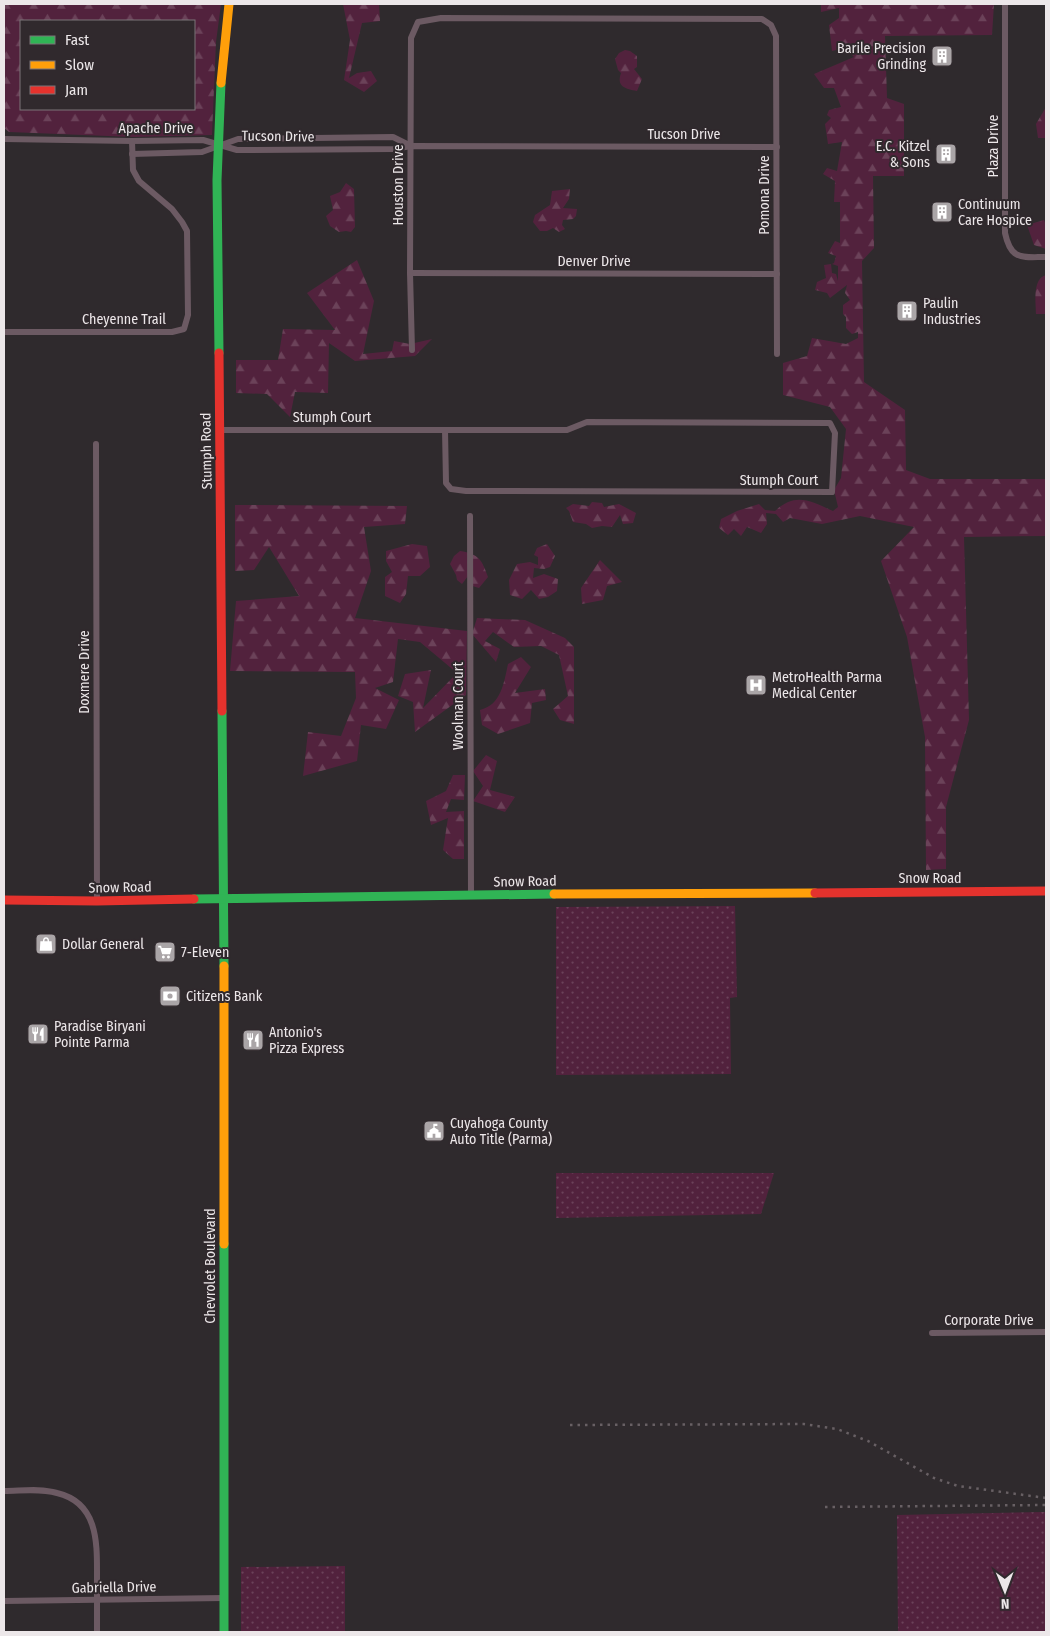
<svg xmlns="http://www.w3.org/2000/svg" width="1050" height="1636" viewBox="0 0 1050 1636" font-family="'Fira Sans Condensed',sans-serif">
<defs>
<pattern id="grass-dots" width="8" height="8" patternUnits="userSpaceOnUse" patternTransform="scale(1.25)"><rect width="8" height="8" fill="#52223d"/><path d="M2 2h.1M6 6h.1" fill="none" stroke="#6b4259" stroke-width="1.8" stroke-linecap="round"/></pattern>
<pattern id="forest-firs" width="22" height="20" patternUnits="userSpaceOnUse" patternTransform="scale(1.25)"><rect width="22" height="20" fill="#52223d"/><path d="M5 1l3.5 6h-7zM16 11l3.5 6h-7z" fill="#6b4259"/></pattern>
</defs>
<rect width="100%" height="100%" fill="#2f2a2d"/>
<g fill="url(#grass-dots)">
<path d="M735,906L737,997L730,998L731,1074L556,1075V907Z"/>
<path d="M556,1173H774L761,1214L556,1218Z"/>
<path d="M1045,1512L1046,1632H898L897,1515Z"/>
<path d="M345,1566V1632H241V1567Z"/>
</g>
<g fill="url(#forest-firs)" fill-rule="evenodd">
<path d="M4,4H221L216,42L212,135L133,137L9,132L4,128ZM21,21H194V109H21Z"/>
<path d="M343,4H379L380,21L362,23L349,78L357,73L371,71L377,81L364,92L344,80L350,40Z"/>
<path d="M821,4H994L992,35L885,36L887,98L904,104V176H873L874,248L862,261L864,382L905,410L906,470L930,479H1046V536L964,537L969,720L946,807V869L926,870L925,737L907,637L881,561L914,527L860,516L822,524L790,518L783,522L776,514L766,513L767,524L761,533L747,527L741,536L734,529L728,535L719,528L721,519L737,511L759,504L765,510L775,511C796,492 810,501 833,511L838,507L834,490L841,478L846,429L830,407L783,395V363L807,356L812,338L846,344L858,338V332L852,334L846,328V317L843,314V305L850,300L845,293L847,285L830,298L827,293L815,290L817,282L826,278L824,265L831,264L832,273L836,274L838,281V266L832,264L834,263L836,256L828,253L835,241L840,243V202H834L835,181L823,174L827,168L837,171L842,142L828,144L825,124L831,118L827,115L829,110L841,107L834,88H824L814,74L854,57L845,48L832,51L829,25L839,18V8L821,12Z"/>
<path d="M625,50L630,51L637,56V67L634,69L642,79L637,91C626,89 616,87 621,73L618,70L615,59L619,53Z"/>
<path d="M1046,107V138H1038L1036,124Z"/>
<path d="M346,183L354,189L355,227L351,232L346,231L339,232L330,226L326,216L333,210L330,196L340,192Z"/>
<path d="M570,189L569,199L563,208L577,209L576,216L573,219L563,220L562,225L565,229L559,232L553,228L547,231H540L533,222L535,215L550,205L552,191Z"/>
<path d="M1044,220L1046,225V249L1034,245L1027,225Z"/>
<path d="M357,260L374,301L363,354L392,351L394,341L410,344L432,339L415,356L355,361L329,343L328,393L295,392L290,417L267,394L236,393V360H278L283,329L335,330L307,293Z"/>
<path d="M1046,275V314H1036C1036,302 1032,279 1046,275Z"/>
<path d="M592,502L602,503L604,507L619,504L636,513L633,523L623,524L620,515L612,527L602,526L592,528L586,524L573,522L569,511L566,508L573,504L589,506Z"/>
<path d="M235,505L407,506L405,524L364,527L371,571L355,618L467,631L466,695L415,732L413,702L398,696L405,674L431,670L423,708L457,673L420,642L398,639L393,682L375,688L399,700L386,729L361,725L357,761L303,776L308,732L341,736L356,698L355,672L230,671L236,601L299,596L269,547L254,570L235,571Z"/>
<path d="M412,544L427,546L430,567L420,576H408L406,594L400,603L385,596V577L392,572L386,561V551Z"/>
<path d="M547,544L555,556L550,567L544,569L534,568L533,578L544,574L558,579L557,591L548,597L539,599L531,590L522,599L510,595L509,580L517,564L530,562L538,565V557L534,555L537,548Z"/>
<path d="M460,551C479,554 482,560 488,577L479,588L469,585L468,576L462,584L457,580L456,575L450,564L454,556Z"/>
<path d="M600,560L622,582L607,586L603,600L582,604L581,588Z"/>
<path d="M477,618L525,620L565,638L574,647V724L560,720L553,709L568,696L559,655L541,646L514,647L493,632L485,641L500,649L496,662L472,634Z"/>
<path d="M521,657L531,667L515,693L545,689L546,700L532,703L530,723L498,734L482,725L480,710C501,705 504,683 508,664Z"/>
<path d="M486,755L497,761L490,790L515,797L505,812L473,801L483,786L473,771Z"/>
<path d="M453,775H465L464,800L451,799L446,812L464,811V859H453L443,850L448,818L431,825L426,801L446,791Z"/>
</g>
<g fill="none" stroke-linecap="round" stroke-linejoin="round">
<g stroke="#6c5a63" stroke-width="6">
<path d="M1005,4V233C1011,261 1022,257 1046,257"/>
<path d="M4,139L132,141L203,140L237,150L394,149L411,146L777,147"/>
<path d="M132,154L202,152L238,139L393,137L411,146"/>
<path d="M410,273L777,274"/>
<path d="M4,332H172L184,329L188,315L187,231L182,222L172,209L139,181L133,170L132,141"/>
<path d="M412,350L410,273L411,38L418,22L441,18L762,19L771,25L776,36L777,354"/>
<path d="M219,430H567L587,422L830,423L835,433L832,492L466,491L451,489L446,483L445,430"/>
<path d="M96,444L97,901"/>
<path d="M470,516L471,895"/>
<path d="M932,1333L1046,1332"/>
<path d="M4,1491C21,1491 40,1488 57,1493C99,1503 97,1544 97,1578C97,1596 97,1614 97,1632"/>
<path d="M4,1601L224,1598"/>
</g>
<g stroke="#30b455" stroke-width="9">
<path d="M219,353L217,180L221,83"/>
<path d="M222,711L224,966"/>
<path d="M194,899L554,894"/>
<path d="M224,1244V1632"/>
</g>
<g stroke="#ff9f0a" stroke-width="9">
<path d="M221,83L229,4"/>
<path d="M554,894L815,893"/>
<path d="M224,966V1244"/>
</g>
<g stroke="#e5322d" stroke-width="9">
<path d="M219,353L222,711"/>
<path d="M815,893L1046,891"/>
<path d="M4,900L97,901L194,899"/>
</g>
<g stroke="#686064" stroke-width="2.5" stroke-dasharray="2.5 5" stroke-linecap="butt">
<path d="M570,1425L804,1424L837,1429L868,1441L934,1478L958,1486L1046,1498"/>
<path d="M825,1507L1046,1505"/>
</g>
</g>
<defs>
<g id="building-square" transform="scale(1.125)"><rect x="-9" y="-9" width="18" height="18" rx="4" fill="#aaa5a7" stroke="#30292d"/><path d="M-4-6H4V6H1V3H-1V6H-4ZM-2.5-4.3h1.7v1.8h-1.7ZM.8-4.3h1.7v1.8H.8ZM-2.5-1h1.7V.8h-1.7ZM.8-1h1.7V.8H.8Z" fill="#fff"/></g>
<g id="hospital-square" transform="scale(1.125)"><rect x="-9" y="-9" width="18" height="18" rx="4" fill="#aaa5a7" stroke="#30292d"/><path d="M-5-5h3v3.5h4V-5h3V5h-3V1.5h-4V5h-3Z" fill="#fff"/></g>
<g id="shop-square" transform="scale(1.125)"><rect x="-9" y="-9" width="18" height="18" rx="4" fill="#aaa5a7" stroke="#30292d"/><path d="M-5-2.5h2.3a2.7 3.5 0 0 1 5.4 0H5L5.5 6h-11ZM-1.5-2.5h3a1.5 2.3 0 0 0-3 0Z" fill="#fff"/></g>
<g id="supermarket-square" transform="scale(1.125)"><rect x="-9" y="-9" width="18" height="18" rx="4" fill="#aaa5a7" stroke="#30292d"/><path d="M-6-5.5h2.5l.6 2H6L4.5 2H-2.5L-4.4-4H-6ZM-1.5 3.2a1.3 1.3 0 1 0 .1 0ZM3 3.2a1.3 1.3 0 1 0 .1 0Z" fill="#fff"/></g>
<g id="bank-square" transform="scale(1.125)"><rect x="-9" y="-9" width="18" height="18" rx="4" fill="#aaa5a7" stroke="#30292d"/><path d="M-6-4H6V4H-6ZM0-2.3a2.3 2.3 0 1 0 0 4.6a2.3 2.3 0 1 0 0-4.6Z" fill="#fff"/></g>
<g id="restaurant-square" transform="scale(1.125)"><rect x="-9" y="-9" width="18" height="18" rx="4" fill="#aaa5a7" stroke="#30292d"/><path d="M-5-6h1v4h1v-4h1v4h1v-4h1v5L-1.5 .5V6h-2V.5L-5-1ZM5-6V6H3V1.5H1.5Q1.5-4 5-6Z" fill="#fff"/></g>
<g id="civic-square" transform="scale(1.125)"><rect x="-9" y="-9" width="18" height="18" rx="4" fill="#aaa5a7" stroke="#30292d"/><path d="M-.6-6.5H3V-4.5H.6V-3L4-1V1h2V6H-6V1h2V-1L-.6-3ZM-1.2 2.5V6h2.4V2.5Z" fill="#fff"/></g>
</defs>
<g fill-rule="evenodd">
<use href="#building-square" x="942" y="56"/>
<use href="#building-square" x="946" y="154"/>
<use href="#building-square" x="942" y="212"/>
<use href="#building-square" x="907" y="311"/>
<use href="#hospital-square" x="756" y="685"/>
<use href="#shop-square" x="46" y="944"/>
<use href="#supermarket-square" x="165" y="952"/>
<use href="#bank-square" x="170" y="996"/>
<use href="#restaurant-square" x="38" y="1034"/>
<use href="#restaurant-square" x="253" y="1040"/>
<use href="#civic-square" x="434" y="1131"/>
</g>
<g text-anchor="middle" stroke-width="4" stroke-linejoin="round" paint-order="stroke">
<g font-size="14" fill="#ece7e9" stroke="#30292d" text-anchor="start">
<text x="926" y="53" text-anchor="end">Barile Precision<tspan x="926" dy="16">Grinding</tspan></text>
<text x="930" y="151" text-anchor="end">E.C. Kitzel<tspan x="930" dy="16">&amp; Sons</tspan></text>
<text x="958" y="209">Continuum<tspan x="958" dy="16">Care Hospice</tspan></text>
<text x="923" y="308">Paulin<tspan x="923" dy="16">Industries</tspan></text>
<text x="772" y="682">MetroHealth Parma<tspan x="772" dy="16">Medical Center</tspan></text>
<text x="62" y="949">Dollar General</text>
<text x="181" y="957">7-Eleven</text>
<text x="186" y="1001">Citizens Bank</text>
<text x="54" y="1031">Paradise Biryani<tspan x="54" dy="16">Pointe Parma</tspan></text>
<text x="269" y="1037">Antonio's<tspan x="269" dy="16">Pizza Express</tspan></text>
<text x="450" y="1128">Cuyahoga County<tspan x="450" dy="16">Auto Title (Parma)</tspan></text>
</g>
<g font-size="14" fill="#ece7e9" stroke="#30292d">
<text x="156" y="133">Apache Drive</text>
<text x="684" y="139">Tucson Drive</text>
<text transform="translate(278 136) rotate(1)" y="5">Tucson Drive</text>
<text transform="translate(993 146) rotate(-90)" y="5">Plaza Drive</text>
<text transform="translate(398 185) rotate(-90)" y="5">Houston Drive</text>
<text transform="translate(764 195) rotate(-90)" y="5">Pomona Drive</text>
<text x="594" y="266">Denver Drive</text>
<text x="124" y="324">Cheyenne Trail</text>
<text x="332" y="422">Stumph Court</text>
<text transform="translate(206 451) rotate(-91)" y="5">Stumph Road</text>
<text x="779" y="485">Stumph Court</text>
<text transform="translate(84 672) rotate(-90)" y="5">Doxmere Drive</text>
<text transform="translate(458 706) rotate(-90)" y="5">Woolman Court</text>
<text x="930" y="883">Snow Road</text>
<text transform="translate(525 881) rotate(-1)" y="5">Snow Road</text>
<text transform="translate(120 887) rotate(-1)" y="5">Snow Road</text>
<text transform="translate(210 1266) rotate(-90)" y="5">Chevrolet Boulevard</text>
<text x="989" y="1325">Corporate Drive</text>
<text transform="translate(114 1587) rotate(-1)" y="5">Gabriella Drive</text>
</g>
</g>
<rect width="1050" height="1636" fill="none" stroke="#ece7e9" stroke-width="10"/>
<rect x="20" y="20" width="175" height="90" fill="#30292d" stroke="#7b7578"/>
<rect x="30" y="36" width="25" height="8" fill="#30b455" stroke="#7b7578"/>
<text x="65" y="45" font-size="15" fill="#ece7e9">Fast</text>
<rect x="30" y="61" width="25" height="8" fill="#ff9f0a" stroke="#7b7578"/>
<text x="65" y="70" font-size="15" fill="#ece7e9">Slow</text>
<rect x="30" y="86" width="25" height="8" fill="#e5322d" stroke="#7b7578"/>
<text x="65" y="95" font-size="15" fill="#ece7e9">Jam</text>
<g transform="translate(1005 1591) rotate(179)" stroke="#30292d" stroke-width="4" paint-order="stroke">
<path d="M0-4L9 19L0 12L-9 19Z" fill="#ece7e9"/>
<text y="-8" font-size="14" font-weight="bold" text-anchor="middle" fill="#ece7e9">N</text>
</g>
</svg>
